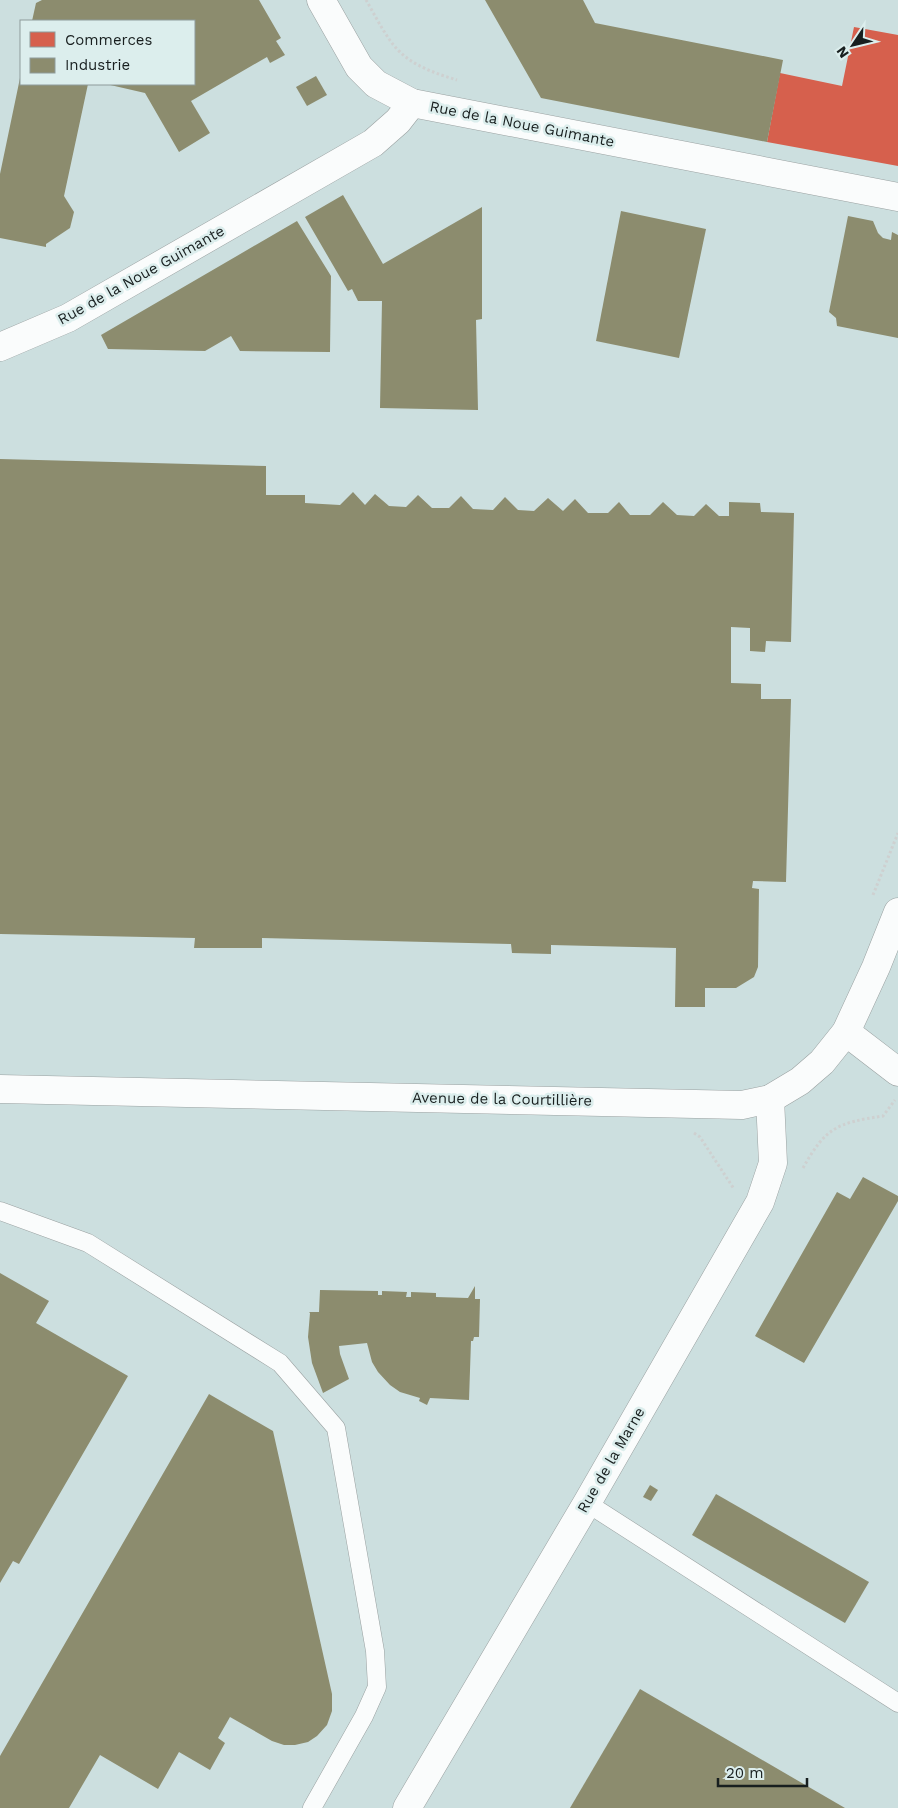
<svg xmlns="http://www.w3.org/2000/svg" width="898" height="1808" viewBox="0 0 898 1808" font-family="'Work Sans',sans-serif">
<rect width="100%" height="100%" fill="#e0eaea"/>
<path fill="#ccdfdf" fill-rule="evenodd" d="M0,0H898V1808H0ZM21,21H194V84H21Z"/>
<path fill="#d6604d" d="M854,27L898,35V166L767,142L780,73L842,86Z"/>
<g fill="#8c8c6e">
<path d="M42,0H259L281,38L276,41L285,55L270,63L267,57L191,101L210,133L179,152L145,93L106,84H194V21H32L36,3Z"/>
<path d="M485,0H583L595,23L783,60L767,142L541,98Z"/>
<path d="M316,76L327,95L307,106L296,87Z"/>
<path d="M20,78L21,84H88L64,196L74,212L70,228L46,244V247L0,238V174Z"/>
<path d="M343,195L383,264L482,207V319L476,320L478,410L380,408L382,301H358L352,289L348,291L305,217Z"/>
<path d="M621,211L706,229L679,358L596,341Z"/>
<path d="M848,216L873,221L878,233L883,238L891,240L892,232L898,235V338L837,326L836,318L829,312Z"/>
<path d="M297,221L331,276L330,352L240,351L231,336L205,351L108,349L101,335Z"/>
<path d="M0,459L266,466V495H305V503L340,505L353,492L365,505L375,494L389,506L406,507L418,495L432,508H449L461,496L473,509L493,510L505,497L518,510L534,511L548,498L563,511L575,499L588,513H608L619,502L630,515H650L663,502L677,515L694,516L706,504L719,516H729V502L760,503L761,512L794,513L791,642L766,641L765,652L750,651V628L731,627V683L761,684V699H791L786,882L753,881L752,888L759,889L758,967L754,977L736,988H705V1007H675L676,948L551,945V954L512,953L511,944L262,938V948H194L195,938L0,934Z"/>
<path d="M863,1177L898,1196V1201L804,1363L755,1336L837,1192L850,1199Z"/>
<path d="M0,1273L49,1301L36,1323L128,1376L19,1564L13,1561L0,1583Z"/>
<path d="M475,1286V1299H480L479,1337H474L473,1341H471L469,1400L430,1398L427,1405L419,1401L420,1398L400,1392L390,1385L378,1372L372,1362L367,1343L339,1346L340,1354L349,1379L323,1393L312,1363L308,1337L310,1313L309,1312H319L320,1290L378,1291V1295H382V1291L407,1292L406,1297H411V1292L436,1293V1297L468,1298Z"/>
<path d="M209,1394L273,1431L332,1694V1711L327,1725L317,1736L308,1742L295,1745H284L272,1741L230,1717L218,1738L225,1743L210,1770L179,1752L158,1789L100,1755L69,1808H0V1756Z"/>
<path d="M650,1485L658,1490L651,1501L643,1497Z"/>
<path d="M716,1494L869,1582L845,1623L692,1535Z"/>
<path d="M640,1689L845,1808H570Z"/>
</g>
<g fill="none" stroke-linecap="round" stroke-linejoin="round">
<g stroke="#9aa1a1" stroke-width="19">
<g id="service">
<path d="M0,1211L88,1243L280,1363L336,1428L375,1651L377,1687L364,1716L312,1808"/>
<path d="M587,1503L898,1703"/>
</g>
</g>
<g stroke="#9aa1a1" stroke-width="29">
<g id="minor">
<path d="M321,0L359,67L376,84L412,103L898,197"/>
<path d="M0,347L68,318L373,143L398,121L412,103"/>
<path d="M846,1032L898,1072"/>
<path d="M0,1089L742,1105L770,1099L800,1081L822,1062L846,1032L876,967L898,912"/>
<path d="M407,1808L587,1503L760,1202L773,1163L770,1099"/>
</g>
</g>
<g stroke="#ced0d0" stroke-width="3" stroke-dasharray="2.5 2.5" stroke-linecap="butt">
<path d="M366,0C375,15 386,38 398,50C413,66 437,74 457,80"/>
<path d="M873,895L898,833"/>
<path d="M694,1133L700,1137L734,1189"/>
<path d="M803,1168C826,1127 837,1123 883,1116L895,1100"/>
</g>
<use href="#service" stroke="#fafcfc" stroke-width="18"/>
<use href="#minor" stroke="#fafcfc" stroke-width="28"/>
</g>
<g text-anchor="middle" stroke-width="5" stroke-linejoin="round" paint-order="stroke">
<g font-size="15" fill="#181f1f" stroke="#dceeed">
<text transform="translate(522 124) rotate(11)" y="5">Rue de la Noue Guimante</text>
<text transform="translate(141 275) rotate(-29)" y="5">Rue de la Noue Guimante</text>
<text transform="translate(502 1099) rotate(1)" y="5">Avenue de la Courtillière</text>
<text transform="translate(611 1460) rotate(-60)" y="5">Rue de la Marne</text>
</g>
</g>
<rect x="20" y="20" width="175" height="65" fill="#dceeed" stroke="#8e9b9b"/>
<rect x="30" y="32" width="25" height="15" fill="#d6604d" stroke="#8e9b9b"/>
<text x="65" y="45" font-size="15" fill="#181f1f">Commerces</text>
<rect x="30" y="58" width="25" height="15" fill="#8c8c6e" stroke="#8e9b9b"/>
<text x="65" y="70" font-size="15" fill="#181f1f">Industrie</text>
<g transform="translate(853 45) rotate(235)" stroke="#dceeed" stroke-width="4" paint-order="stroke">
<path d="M0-4L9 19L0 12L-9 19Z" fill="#181f1f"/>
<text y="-8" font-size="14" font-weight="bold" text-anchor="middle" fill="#181f1f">N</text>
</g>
<path d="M718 1778v8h89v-8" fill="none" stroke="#181f1f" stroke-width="2.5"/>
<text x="726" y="1778" font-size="15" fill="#181f1f" stroke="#dceeed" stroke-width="4" paint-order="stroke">20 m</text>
</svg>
